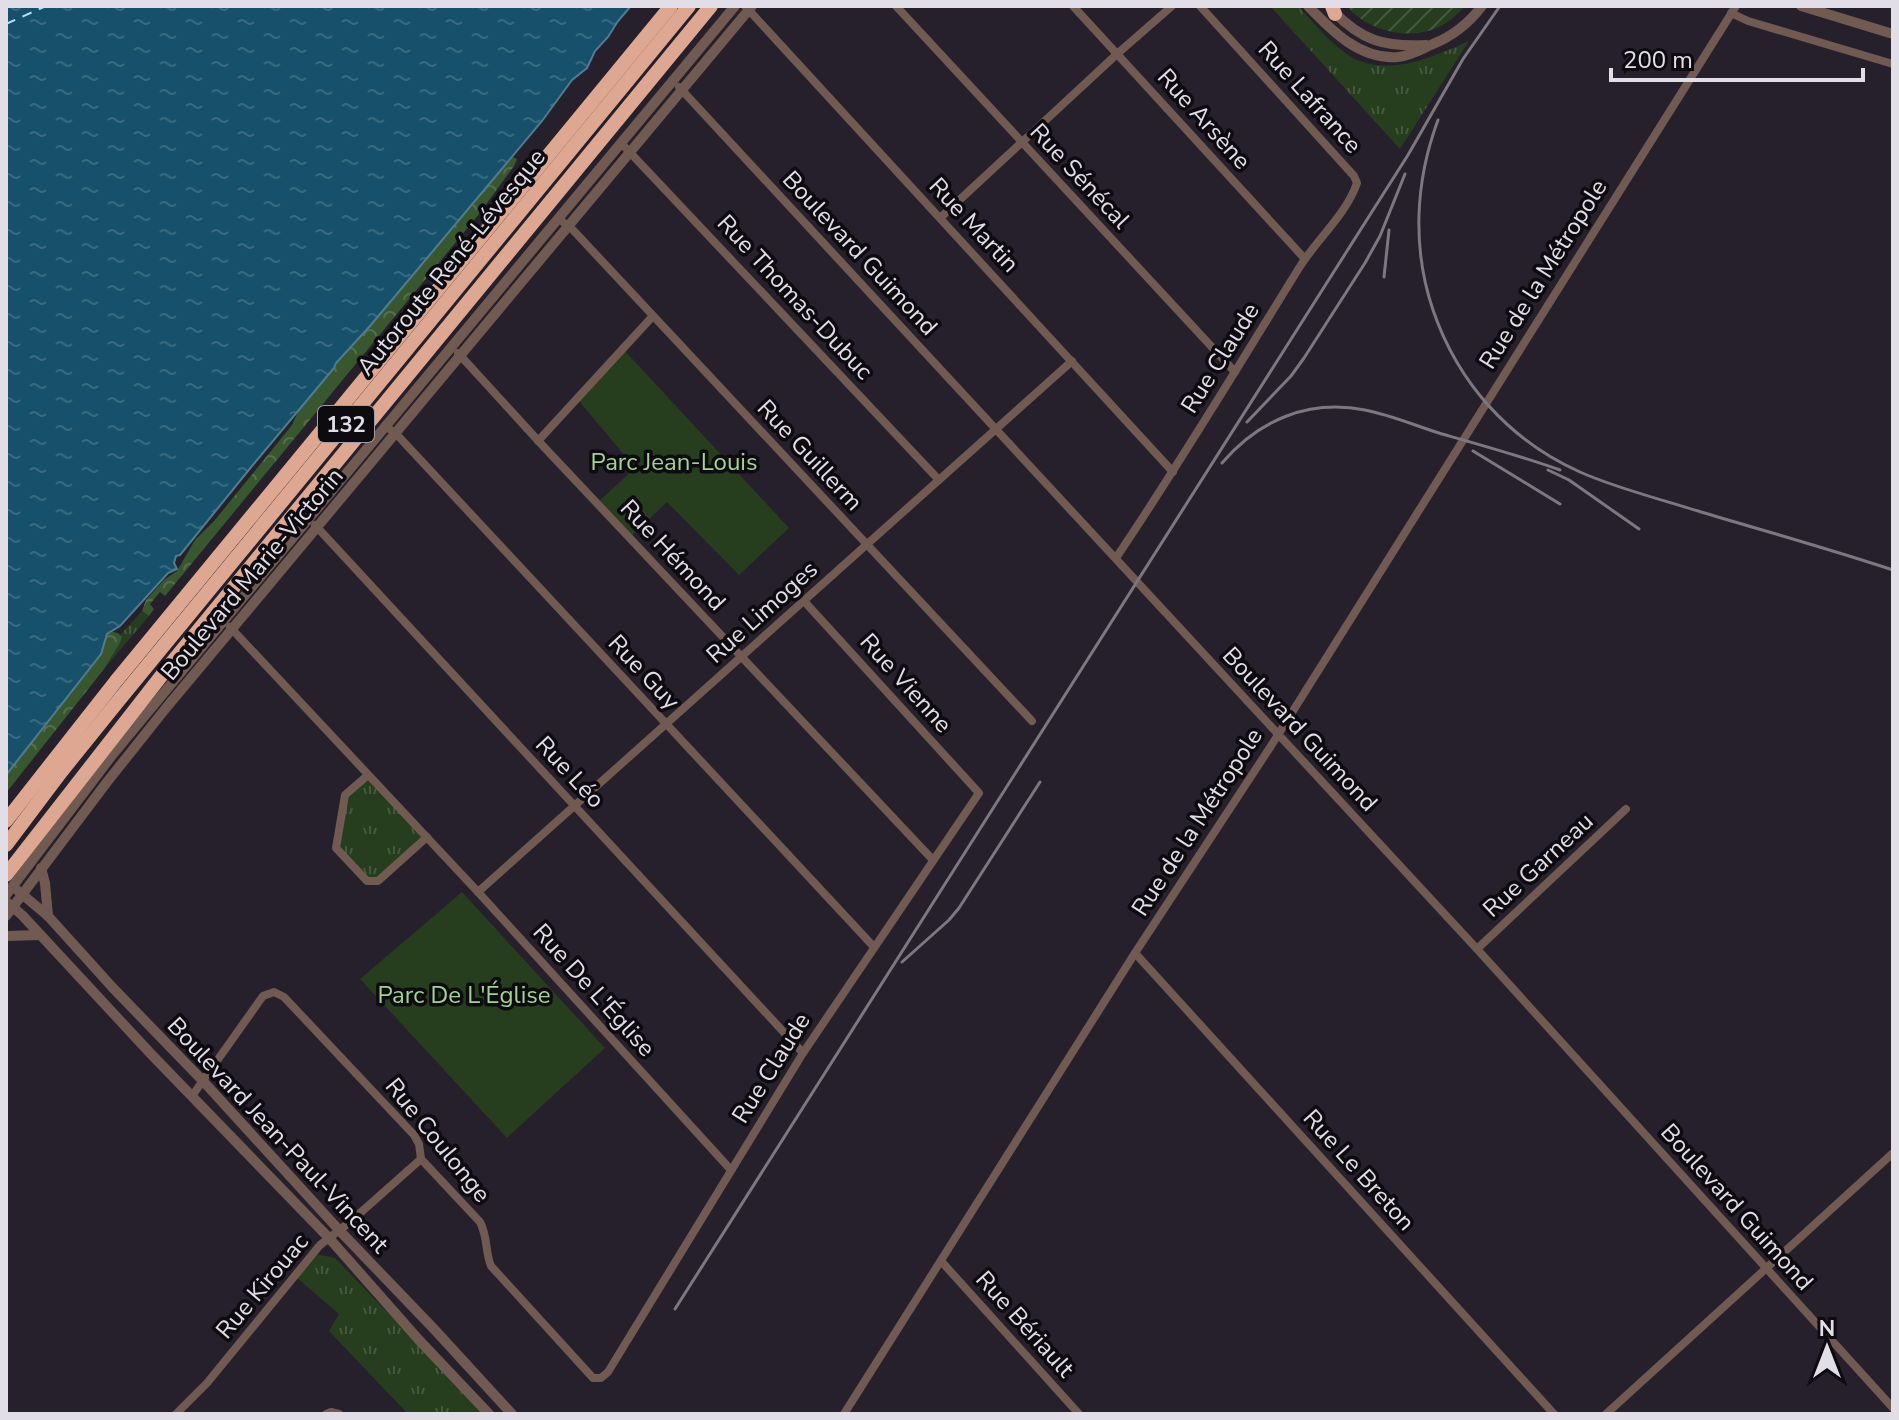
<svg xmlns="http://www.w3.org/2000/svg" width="1899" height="1420" viewBox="0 0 1899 1420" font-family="'Nunito Sans',sans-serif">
<defs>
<pattern id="grass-tufts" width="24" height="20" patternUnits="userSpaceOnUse" patternTransform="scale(2)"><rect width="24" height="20" fill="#263d1e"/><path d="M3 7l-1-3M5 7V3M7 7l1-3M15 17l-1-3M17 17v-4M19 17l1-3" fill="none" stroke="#45593f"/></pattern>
<pattern id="forest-crowns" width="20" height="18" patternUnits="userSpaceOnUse" patternTransform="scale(2)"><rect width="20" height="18" fill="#39572f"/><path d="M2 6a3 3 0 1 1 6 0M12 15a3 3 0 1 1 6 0" fill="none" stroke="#556f4d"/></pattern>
<pattern id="garden-furrows" width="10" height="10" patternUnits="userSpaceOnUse" patternTransform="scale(2)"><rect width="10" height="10" fill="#263d1e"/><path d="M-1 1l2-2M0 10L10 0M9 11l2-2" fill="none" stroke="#45593f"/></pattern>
<pattern id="water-ripples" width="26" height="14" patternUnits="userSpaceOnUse" patternTransform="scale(2)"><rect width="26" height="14" fill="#16506a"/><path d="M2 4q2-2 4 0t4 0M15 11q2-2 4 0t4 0" fill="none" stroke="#38697f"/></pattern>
</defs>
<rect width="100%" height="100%" fill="#25202b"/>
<g fill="url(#grass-tufts)">
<path d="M1270,6H1298C1314,23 1329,42 1348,55C1386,79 1432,57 1469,41L1400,149Z"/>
<path d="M142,611L149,616L104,669L120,643V635Z"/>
<path d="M368,775L427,837L378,881H367L336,848L345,795Z"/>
<path d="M316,1254L335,1258L486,1414H408L329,1331L339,1314L296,1277Z"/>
</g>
<g fill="url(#forest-crowns)">
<path d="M511,156L517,159L514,166L479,214L165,596L160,592L150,604L154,609L149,616L142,611L146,600L164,580L177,571L195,540L215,520L292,425L298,412L334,368L336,363L370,326Z"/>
<path d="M113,632L118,633L122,637L120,643L104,669L6,793V775L101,654L107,634Z"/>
</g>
<g fill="#263d1e">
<path d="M625,351L789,528L739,575L667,502L631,537L598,502L635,468L579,401Z"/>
<path d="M462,892L605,1048L507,1138L360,979Z"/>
</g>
<path fill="url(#garden-furrows)" d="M1347,6H1465C1459,12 1453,19 1446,23C1416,43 1369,33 1347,6Z"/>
<path fill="url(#water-ripples)" stroke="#537b90" stroke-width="2" d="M6,6H631L618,21L608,37L595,51L587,68L572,80L542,121L370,326L336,363L334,368L252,466L180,555L176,556L174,563L177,569L168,573L120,626L107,634L101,654L6,775Z"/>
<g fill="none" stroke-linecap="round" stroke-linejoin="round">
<path stroke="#b0e0fb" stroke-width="2" stroke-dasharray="10 8" stroke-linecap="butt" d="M6,24L46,6"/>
<g stroke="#705a51" stroke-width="8">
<path d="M745,6L1173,472"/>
<path d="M896,6L1235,372"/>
<path d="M1073,6L1305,259"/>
<path d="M1731,13L1748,21L1893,64"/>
<path d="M679,87L1477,949L1893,1408"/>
<path d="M621,143L939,480"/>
<path d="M558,218L573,230L1032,721"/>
<path d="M940,218L1117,54L1172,6"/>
<path d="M458,353L543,446L933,860"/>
<path d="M385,425L400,438L874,947"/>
<path d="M538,441L652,317"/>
<path d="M315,525L803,1053"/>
<path d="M1116,558C1180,463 1239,365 1299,268C1317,239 1346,215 1357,183L1354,176L1200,6"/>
<path d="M230,627L478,892L731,1170"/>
<path d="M368,775L345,795L336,848L367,881H378L427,837"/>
<path d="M478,892L1072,361"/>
<path d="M1477,949L1626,809"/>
<path d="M1135,953L1554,1414"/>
<path d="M192,1096L263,996L274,992L284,997L414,1135L419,1144L421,1159L480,1222C488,1237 485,1252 491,1266L593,1378H601L608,1372L803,1053L979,793L804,601"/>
<path d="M941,1261L1079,1414"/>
<path d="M176,1414L207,1383L320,1245L350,1222L421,1159"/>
<path d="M326,1414L331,1412L339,1414"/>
<path d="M844,1414L1135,953L1269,749L1736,6"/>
<path d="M1606,1414L1893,1153"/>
</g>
<g stroke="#705a51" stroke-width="10">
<path d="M1308,6C1332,31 1360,60 1398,57C1410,56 1422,49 1433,44C1453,36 1469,23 1482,6"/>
<path d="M1801,6L1893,34"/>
<path d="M1333,11C1362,41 1384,47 1426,45"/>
<path d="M41,868L45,883L48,916"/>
<path d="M17,890L48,916L113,988L203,1081L340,1231L434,1329L512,1414"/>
<path d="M6,895L113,754L735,6"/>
<path d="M8,903L22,915L151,1054L329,1238L419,1340L489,1414"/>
<path d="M6,916L107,782L166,708L752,6"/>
<path d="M6,936L40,935"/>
</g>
<g stroke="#dea792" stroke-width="14">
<path d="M1332,6L1335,14"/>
<path d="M6,821L116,681L671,6"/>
<path d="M6,845L61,772L119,700L689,6"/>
<path d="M6,875L169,666L711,6"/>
</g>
<g stroke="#7c7781" stroke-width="3">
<path d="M1438,120C1415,182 1412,248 1433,310C1458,383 1509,440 1580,472C1618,489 1661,499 1701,512C1765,531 1830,549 1893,570"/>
<path d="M1384,277L1389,230"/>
<path d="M1247,422L1291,376L1304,358L1365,263L1380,236L1405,174"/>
<path d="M1473,451L1560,504"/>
<path d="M1222,463C1259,420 1308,399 1365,410C1391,415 1416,426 1442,434C1481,445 1521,456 1560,470"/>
<path d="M1548,470L1569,480L1639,529"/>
<path d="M902,962L949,920L959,908L1040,782"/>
<path d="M675,1309L1408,155L1463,59L1500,6"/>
</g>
</g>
<g text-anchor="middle" stroke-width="7" stroke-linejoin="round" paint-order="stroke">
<rect fill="#0d0b10" stroke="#a29fa6" stroke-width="2" x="318" y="406" width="56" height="36" rx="6"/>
<g font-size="22" font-weight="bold" fill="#e2dee7">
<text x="346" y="432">132</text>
</g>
<g font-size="24" fill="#e2dee7" stroke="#0d0b10">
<text transform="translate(1310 97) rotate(48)" y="8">Rue Lafrance</text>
<text transform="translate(1204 119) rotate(48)" y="8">Rue Arsène</text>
<text transform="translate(1080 176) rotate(47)" y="8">Rue Sénécal</text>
<text transform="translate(974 225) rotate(47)" y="8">Rue Martin</text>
<text transform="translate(860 253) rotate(47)" y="8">Boulevard Guimond</text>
<text transform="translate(451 262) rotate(-51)" y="8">Autoroute René-Lévesque</text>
<text transform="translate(1543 274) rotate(-58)" y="8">Rue de la Métropole</text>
<text transform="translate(795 297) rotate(47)" y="8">Rue Thomas-Dubuc</text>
<text transform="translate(1220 358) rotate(-58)" y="8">Rue Claude</text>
<text transform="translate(810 455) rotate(47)" y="8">Rue Guillerm</text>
<text transform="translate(673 555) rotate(47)" y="8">Rue Hémond</text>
<text transform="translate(252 574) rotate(-50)" y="8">Boulevard Marie-Victorin</text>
<text transform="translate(762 612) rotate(-42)" y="8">Rue Limoges</text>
<text transform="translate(644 672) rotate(47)" y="8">Rue Guy</text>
<text transform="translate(906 683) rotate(48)" y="8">Rue Vienne</text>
<text transform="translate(1300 729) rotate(47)" y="8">Boulevard Guimond</text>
<text transform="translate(570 772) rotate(47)" y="8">Rue Léo</text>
<text transform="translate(1197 822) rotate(-57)" y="8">Rue de la Métropole</text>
<text transform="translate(1538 865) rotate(-43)" y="8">Rue Garneau</text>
<text transform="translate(594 990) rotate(48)" y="8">Rue De L'Église</text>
<text transform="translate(771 1068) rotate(-58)" y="8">Rue Claude</text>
<text transform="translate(278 1135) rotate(47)" y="8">Boulevard Jean-Paul-Vincent</text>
<text transform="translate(438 1140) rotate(51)" y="8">Rue Coulonge</text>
<text transform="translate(1359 1170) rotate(48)" y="8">Rue Le Breton</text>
<text transform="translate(1737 1207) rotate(48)" y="8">Boulevard Guimond</text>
<text transform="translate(262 1286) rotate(-50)" y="8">Rue Kirouac</text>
<text transform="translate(1025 1324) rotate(48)" y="8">Rue Bériault</text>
</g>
<g font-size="24" fill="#a2d392" stroke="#0d0b10">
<text x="674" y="470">Parc Jean-Louis</text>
<text x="464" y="1003">Parc De L'Église</text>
</g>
</g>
<rect width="1899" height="1420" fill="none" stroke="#e2dee7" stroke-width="16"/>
<g transform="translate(1827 1348)" stroke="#0d0b10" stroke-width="6" paint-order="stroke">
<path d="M0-6L14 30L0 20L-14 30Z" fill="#e2dee7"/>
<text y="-12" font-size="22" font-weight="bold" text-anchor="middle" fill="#e2dee7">N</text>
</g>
<path d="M1611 68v12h252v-12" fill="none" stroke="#e2dee7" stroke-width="4"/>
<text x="1623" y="68" font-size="24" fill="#e2dee7" stroke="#0d0b10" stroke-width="6" paint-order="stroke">200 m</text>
</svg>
